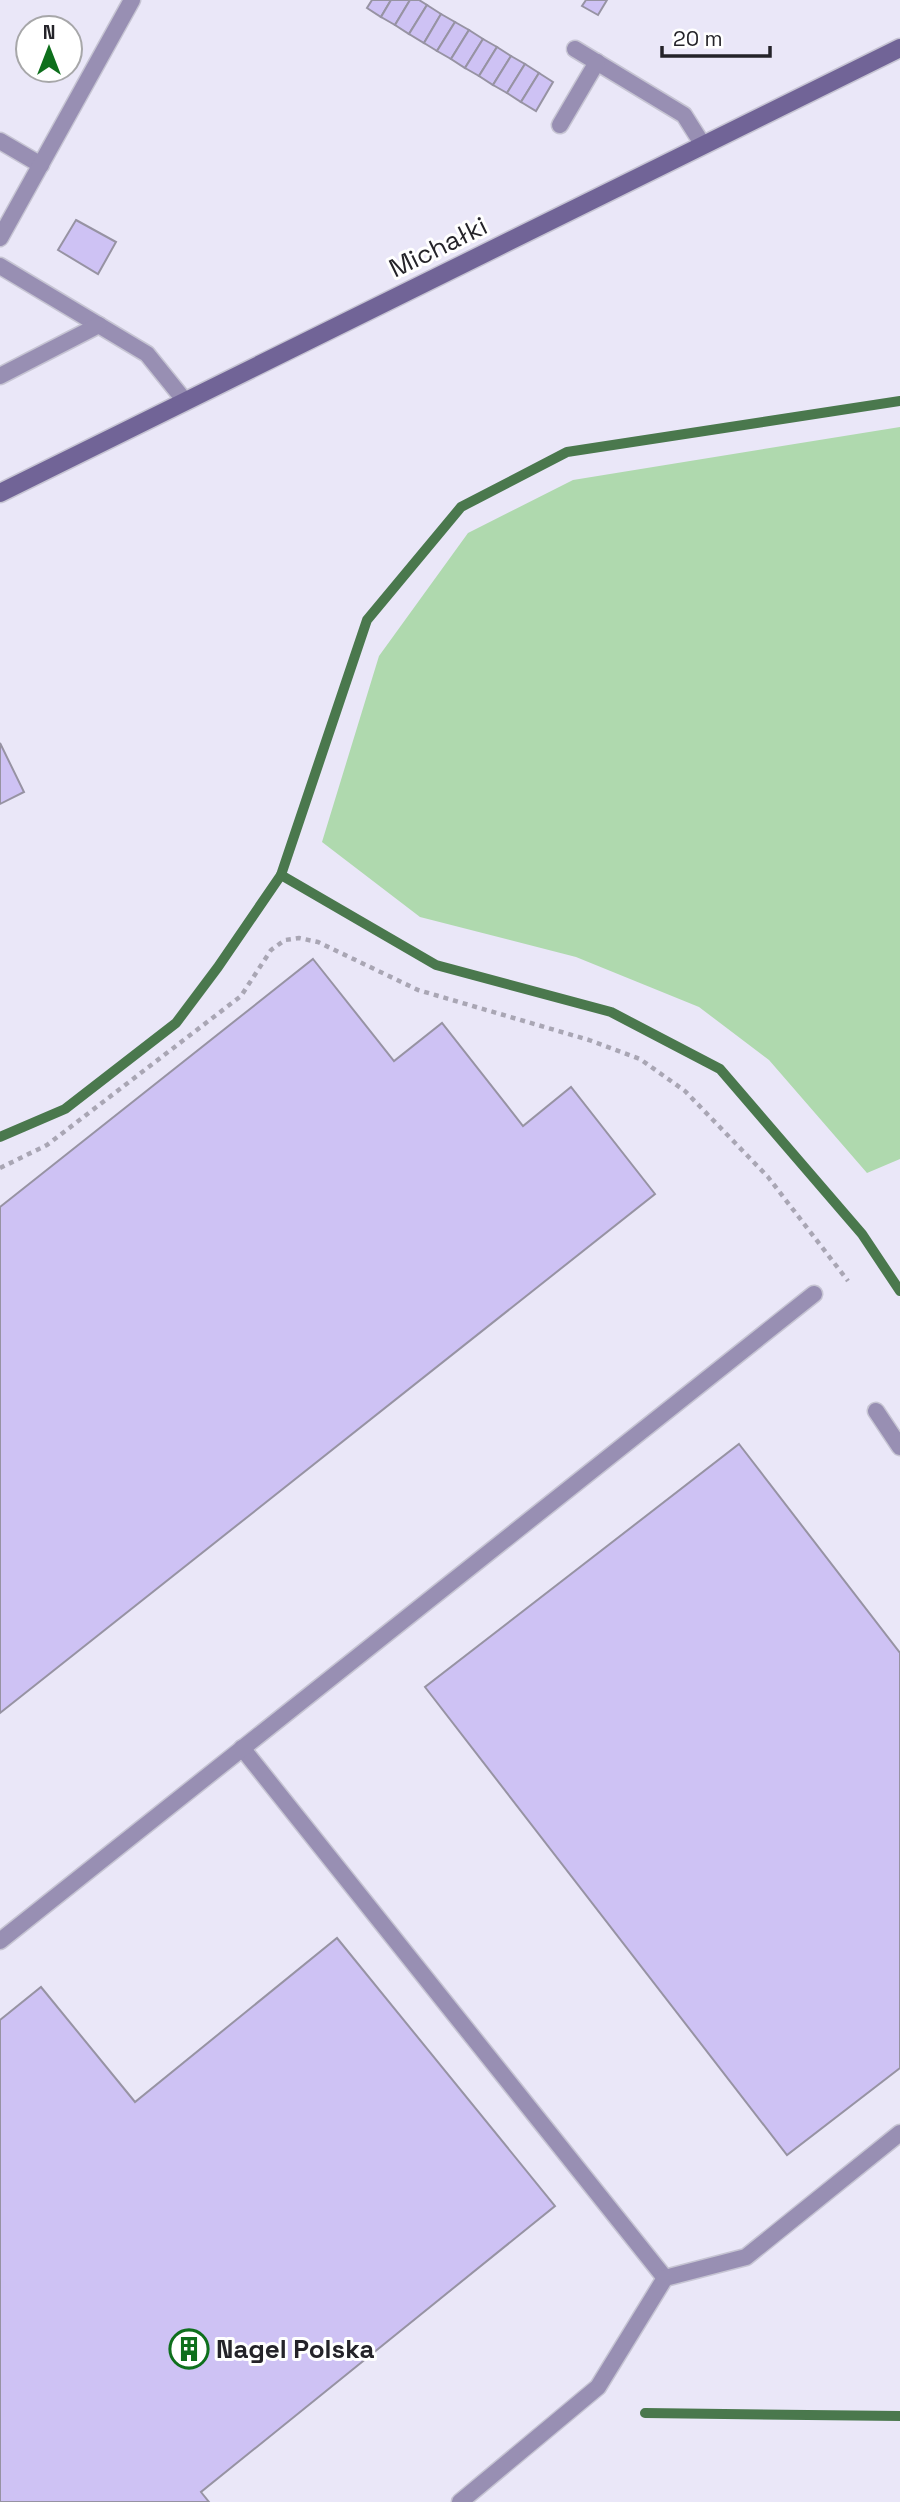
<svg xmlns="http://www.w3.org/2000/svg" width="900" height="2502" viewBox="0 0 900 2502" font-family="'Space Grotesk',sans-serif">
<rect width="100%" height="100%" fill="#eae7f8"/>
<path fill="#afd9ae" d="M900,427V1159L867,1173L769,1060L699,1007L576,957L420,917L322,842L379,656L468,533L573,480Z"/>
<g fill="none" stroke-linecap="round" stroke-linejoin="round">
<g stroke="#4a784d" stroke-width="10">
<path d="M900,401L567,452L461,507L367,620L281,875L436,965L611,1012L720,1069L862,1234L900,1291"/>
<path d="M0,1137L65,1109L176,1023L218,967L281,875"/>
<path d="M645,2413L900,2416"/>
</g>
</g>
<g fill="#cec2f4" stroke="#9793a3" stroke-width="2">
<path d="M372,0H391L381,17L367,8Z"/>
<path d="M391,0H410L395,25L381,17Z"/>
<path d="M410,0H419L427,5L409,34L395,25Z"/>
<path d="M586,0H607L598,15L582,6Z"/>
<path d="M427,5L441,14L424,43L409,34Z"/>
<path d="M441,14L455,22L437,51L424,43Z"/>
<path d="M455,22L469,30L451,59L437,51Z"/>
<path d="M469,30L483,39L465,68L451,59Z"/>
<path d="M483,39L497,47L479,76L465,68Z"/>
<path d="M497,47L511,56L493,85L479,76Z"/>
<path d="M511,56L525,64L507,93L493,85Z"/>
<path d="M525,64L539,73L521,102L507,93Z"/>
<path d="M539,73L553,82L536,111L521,102Z"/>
<path d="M76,220L116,242L98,274L58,250Z"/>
<path d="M0,743L24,792L0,804Z"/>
<path d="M313,959L394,1061L442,1023L523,1126L571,1087L655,1194L0,1713V1207Z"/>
<path d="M739,1444L900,1653V2068L787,2155L425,1687Z"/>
<path d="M337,1938L555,2206L201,2492L209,2502H0V2020L41,1987L135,2102Z"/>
</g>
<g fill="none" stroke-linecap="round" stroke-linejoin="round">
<g stroke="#c6c4d3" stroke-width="19">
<g id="lane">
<path d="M575,49L684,115L703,145"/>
<path d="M560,125L597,62"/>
<path d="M0,141L41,165"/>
<path d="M0,238L132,0"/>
<path d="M0,266L147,354L185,401"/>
<path d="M0,376L99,325"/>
<path d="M876,1411L900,1447"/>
<path d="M242,1748L665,2278"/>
<path d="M0,1941L814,1294"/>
<path d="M460,2502L598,2387L665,2278L746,2257L900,2133"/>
</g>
</g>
<g stroke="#c6c4d3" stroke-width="21">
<path id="secondary" d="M0,493L900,48"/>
</g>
<path stroke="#a9a6b4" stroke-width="4.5" stroke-dasharray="5 5" stroke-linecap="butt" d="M0,1168L47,1145L241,996L271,950L285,940L299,938L318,942L418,990L589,1040L640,1059L685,1091L768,1177L848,1281"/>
<use href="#lane" stroke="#988fb3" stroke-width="16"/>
<use href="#secondary" stroke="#716497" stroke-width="18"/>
</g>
<defs>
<g id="building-ring" transform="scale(2.0125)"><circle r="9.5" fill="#fff" stroke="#0e6f1c" stroke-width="1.5"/><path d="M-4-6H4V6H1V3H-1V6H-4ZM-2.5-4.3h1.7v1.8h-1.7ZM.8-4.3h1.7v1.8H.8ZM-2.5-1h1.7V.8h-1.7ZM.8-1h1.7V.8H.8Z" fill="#0e6f1c"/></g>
</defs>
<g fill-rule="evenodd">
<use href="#building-ring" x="189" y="2349"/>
</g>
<g text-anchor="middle" stroke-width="6" stroke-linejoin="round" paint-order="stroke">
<g font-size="26" fill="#242329" stroke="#fff">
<text transform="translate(438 247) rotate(-26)" y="9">Michałki</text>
</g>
<g font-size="26" font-weight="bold" fill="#242329" stroke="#fff" text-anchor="start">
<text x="216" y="2358">Nagel Polska</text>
</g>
</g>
<g transform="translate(49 49)"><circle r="33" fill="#ffffff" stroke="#a7a7a9" stroke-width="2"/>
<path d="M0-5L12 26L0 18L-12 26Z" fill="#0e6f1c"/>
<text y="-10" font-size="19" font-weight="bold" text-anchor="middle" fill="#242329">N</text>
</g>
<path d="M662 46v10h108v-10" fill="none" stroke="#242329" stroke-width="3.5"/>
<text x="673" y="46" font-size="21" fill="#242329" stroke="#ffffff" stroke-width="5" paint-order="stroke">20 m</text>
</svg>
